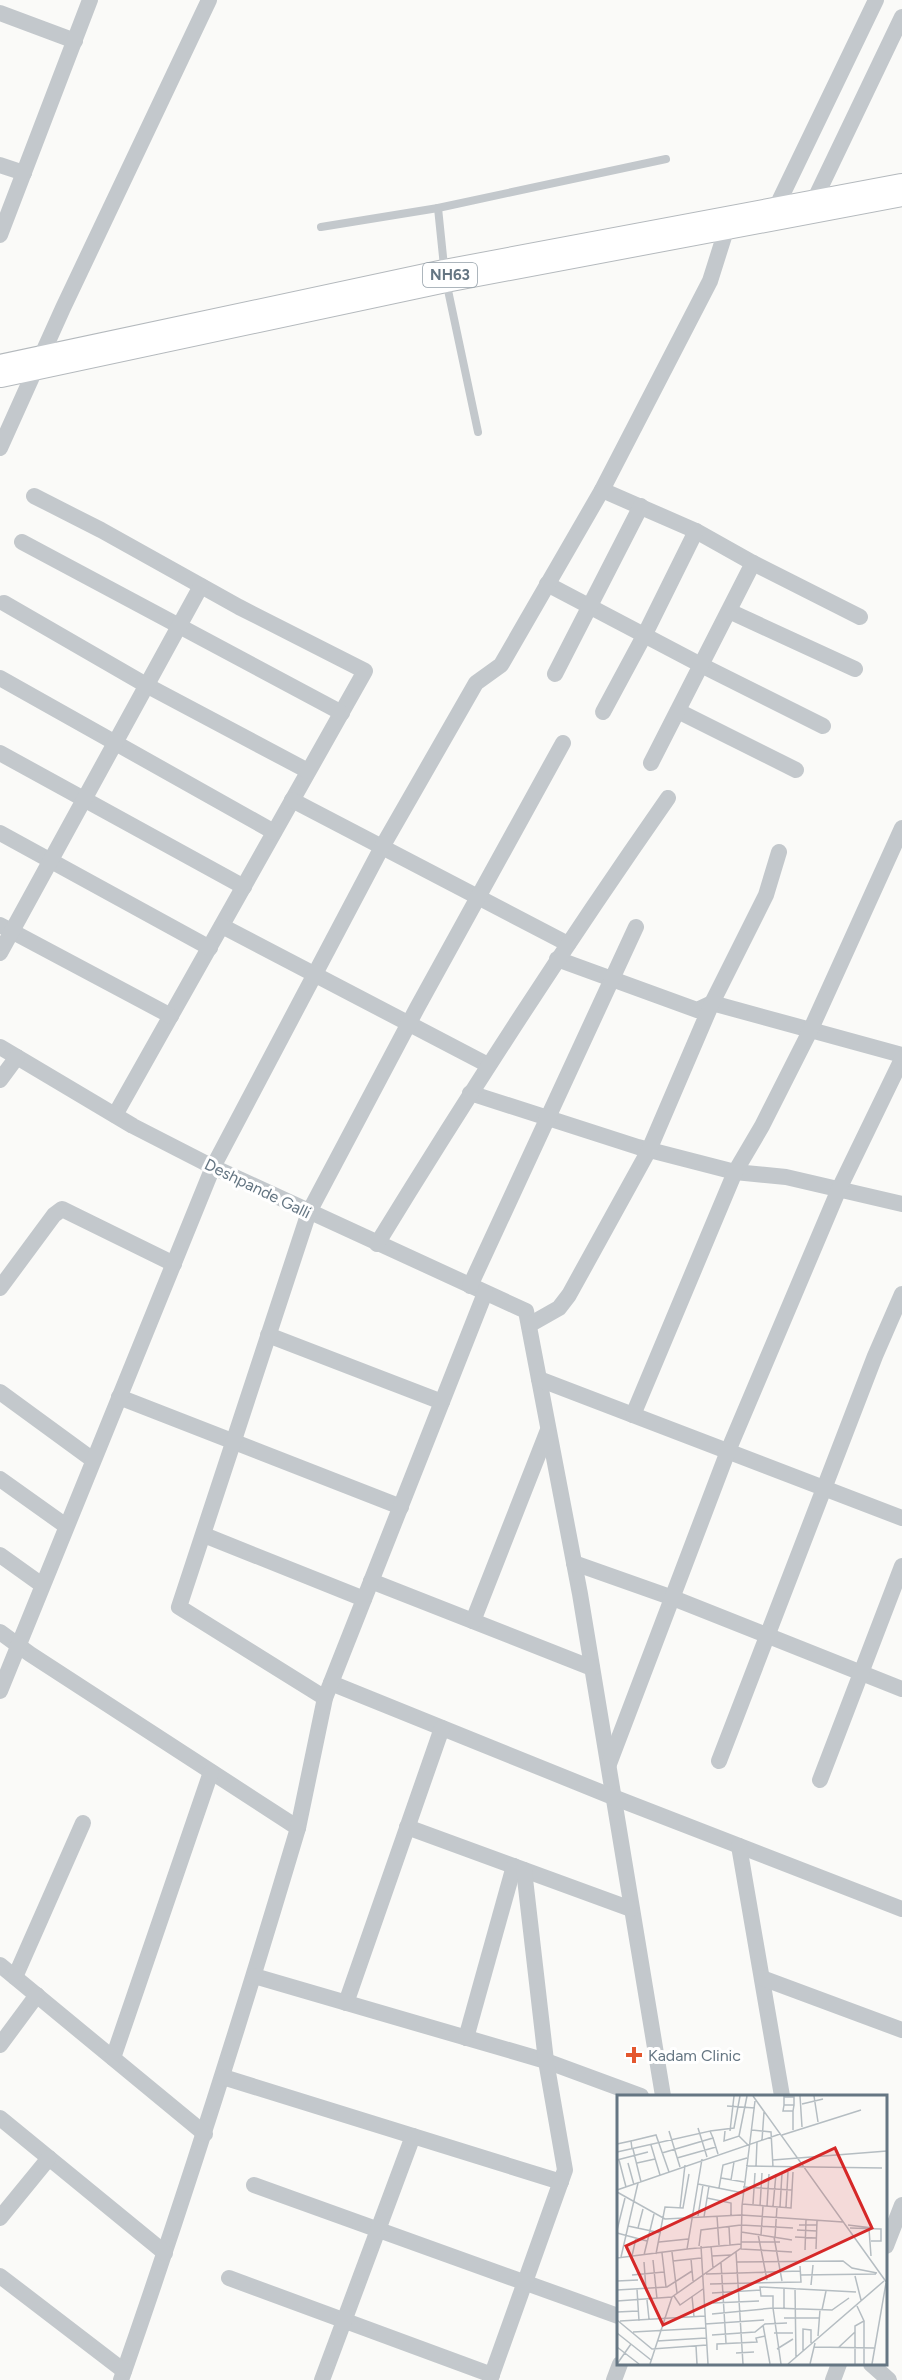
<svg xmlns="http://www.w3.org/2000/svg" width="902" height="2380" viewBox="0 0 902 2380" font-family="Figtree,sans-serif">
<rect width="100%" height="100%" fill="#fafaf8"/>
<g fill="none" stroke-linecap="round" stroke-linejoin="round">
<g stroke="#b4b9bd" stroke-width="34">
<path id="highway" d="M0,371L445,276L902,190"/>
</g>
<g stroke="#c3c8cc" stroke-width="8">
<path d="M438,208L445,276L478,432"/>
<path d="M321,227L438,208L666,159"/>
</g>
<g stroke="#c3c8cc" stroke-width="16">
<path d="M0,13L75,41"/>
<path d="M0,165L24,173"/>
<path d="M811,207L902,17"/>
<path d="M772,216L876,0"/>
<path d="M0,235L90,0"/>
<path d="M0,448L63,308L209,0"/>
<path d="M602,490L696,531L753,563L860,617"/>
<path d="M34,496L101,530L239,607L365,671L115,1115"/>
<path d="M22,542L342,713"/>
<path d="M547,584L701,665L823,726"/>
<path d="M4,603L146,685L308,771"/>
<path d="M729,611L855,669"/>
<path d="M555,674L641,506"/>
<path d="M0,678L274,832"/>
<path d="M678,711L796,770"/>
<path d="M603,712L645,634L696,531"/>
<path d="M0,753L244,887"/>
<path d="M651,763L753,563"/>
<path d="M292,800L568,944"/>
<path d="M0,833L210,948"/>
<path d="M0,925L171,1016"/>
<path d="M222,926L488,1065"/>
<path d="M0,953L201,586"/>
<path d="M557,959L697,1010L712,1003L902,1055"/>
<path d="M0,1047L133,1126L213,1167L526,1311L580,1594L663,2096"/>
<path d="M0,1080L17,1057"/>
<path d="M470,1093L638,1147L735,1172L786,1177L902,1204"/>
<path d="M377,1244C470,1092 566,944 668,798"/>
<path d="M470,1286L636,927"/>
<path d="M0,1288L54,1215L62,1209L174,1264"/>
<path d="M529,1325L559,1308L569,1295L649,1150L712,1003L766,895L779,852"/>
<path d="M268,1335L442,1402"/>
<path d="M539,1379L902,1518"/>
<path d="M0,1392L93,1460"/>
<path d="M119,1397L401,1507"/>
<path d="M633,1415L735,1172L762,1126L810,1031L902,828"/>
<path d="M0,1479L66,1526"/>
<path d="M204,1535L364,1599"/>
<path d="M0,1555L42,1585"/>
<path d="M574,1563L673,1598L902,1689"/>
<path d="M371,1581L592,1668"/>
<path d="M473,1621L548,1430"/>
<path d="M0,1632L30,1654L298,1828C243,2013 185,2197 121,2380"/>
<path d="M331,1683L613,1797L902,1909"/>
<path d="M0,1691L213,1167L382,847L476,683L501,665L602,490L710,281L728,224"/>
<path d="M325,1698L179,1607L309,1212L417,1008L563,743"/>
<path d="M719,1761L875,1356L902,1294"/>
<path d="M609,1764L728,1451L839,1189L902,1059"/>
<path d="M820,1780L902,1566"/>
<path d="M407,1827L631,1909"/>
<path d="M298,1828L325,1698L485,1293"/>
<path d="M739,1846L782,2096"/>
<path d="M0,1965L205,2134"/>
<path d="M254,1976L546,2061L641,2096"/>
<path d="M15,1977L83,1823"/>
<path d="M762,1978L902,2030"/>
<path d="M346,2003L442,1728"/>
<path d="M466,2038L514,1866"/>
<path d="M0,2045L37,1995"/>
<path d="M113,2058L211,1772"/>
<path d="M223,2077L561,2182"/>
<path d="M0,2118L165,2253"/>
<path d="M254,2185L618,2316"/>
<path d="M0,2218L49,2158"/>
<path d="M886,2246L902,2205"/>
<path d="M0,2276L124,2371"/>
<path d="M229,2278L492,2375"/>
<path d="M871,2364L889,2380"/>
<path d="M322,2380L413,2136"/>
<path d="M490,2380L565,2170L546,2061L524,1870"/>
<path d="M614,2380L620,2364"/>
<path d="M833,2380L839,2364"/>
</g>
<use href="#highway" stroke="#fff" stroke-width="32"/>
</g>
<path fill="#e4572e" stroke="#fff" stroke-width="2" d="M631 2046h6v6h6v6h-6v6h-6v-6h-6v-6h6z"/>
<g text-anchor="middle" stroke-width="6" stroke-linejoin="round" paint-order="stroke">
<rect fill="#fff" stroke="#939fa8" stroke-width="1.5" x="423" y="263" width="54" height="24" rx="4.5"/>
<g font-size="15" font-weight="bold" fill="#657683">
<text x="450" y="280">NH63</text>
</g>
<g font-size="16" fill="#657683" stroke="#fff">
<text transform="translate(258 1188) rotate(26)" y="6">Deshpande Galli</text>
</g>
<g font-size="16" fill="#657683" stroke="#fff" text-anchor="start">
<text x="648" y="2061">Kadam Clinic</text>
</g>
</g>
<g transform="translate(617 2095)">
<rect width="270" height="270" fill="#fafaf8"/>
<path fill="none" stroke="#b5bdc2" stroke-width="1.5" d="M136,1L270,188M183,1L185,32M197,1L201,27M167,2H177V10H167V1M185,9L206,4M167,10L166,16H176L177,10M110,11L138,13M176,16V35M81,33L90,62M135,35L154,37L156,72M52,36L63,72M93,36L117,33L123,1M108,36L107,46L122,41L131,50M113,36L117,1M165,40L244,15M122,41L130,1M145,45L147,17M14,46L39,40L52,77M0,49L14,46L15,54M34,50L43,80M16,54L24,87M0,57L93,36L96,43M45,58L96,43L101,59M60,63L99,52M0,65L31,57M2,65L9,92M156,65L270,56M11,68L17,90M20,68L38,64M129,71L265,73M139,71L140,47M104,83L127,87M114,85L117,67M81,89L126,98M126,92L175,95M102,93L106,70L130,63M0,95L163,39M0,97L48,124L124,120L226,127M90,103L114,108V120M125,109L174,113L176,77M136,109L138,78M143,111L145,78M150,111L152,79M156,111L159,79M163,112L165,78M169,112L171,77M63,113L68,70M81,121L86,90M100,121L102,150M87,122L92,91M182,130H200M231,130L256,133M11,131L44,138M112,132L113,150M21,133L26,114M233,133L264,134V146H254M252,134L254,161M0,135L8,103M180,135L200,136M124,137L175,145M0,138L30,146M141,139L150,185M144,140L146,111M157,142L165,186M158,142L160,112M178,142L199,143M42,147L71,144M124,147H163M82,151L84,135L124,130L176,133M84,151L91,269M94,151L96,173M70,154L124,149M124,154L175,157M199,154L200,126M188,155L189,125M55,157L60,198M119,157L126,269M45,158L49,192M39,159L48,112L66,113L72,79M27,160L37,119M15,161L19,143M95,161L114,160M4,162L21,88M0,163L70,154L85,64M74,164L76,186M36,165L40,204M56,166L84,163M27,167L29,194M120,167L226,166L235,173L260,178M104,168L109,248M89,179L183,176M15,180L47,177M183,180L259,179M238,181L244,205M0,186L21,185M93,189L184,187L183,171M194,190L196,170M178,193L179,263M20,194L22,226M0,195L50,192L75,176M95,198L144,195M57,201L63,210L86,194M75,201L77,222M232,203L215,215L156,213V201H144L143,192L239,197M30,205L32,224M0,206L55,202M96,208L142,206M167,214V193M205,215L209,196M0,217L21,216M95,219L156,213L164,269M167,223H202M0,225L35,254L90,250M3,226L88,221M247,226V269M88,229L147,225M146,230L153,269M16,237L89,233M0,238L34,265M157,238H176M95,240L138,237L148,229L170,228M201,241L203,215M40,246L89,243M79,251L80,269M0,252L22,269M197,252L257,253M222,252L238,237M160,254L176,244M100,255V249L140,247L139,243L148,241M186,256V234L194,235V248M119,258L137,257M0,269L14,249M33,269L55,202L124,153L125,111L138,6M171,269L267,186M193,269L198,248M238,269V231L247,226L240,211M255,269L269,188"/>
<path fill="#d62828" fill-opacity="0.15" stroke="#d62828" stroke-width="3" d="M218,53L255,133L46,230L9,151Z"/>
<rect width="270" height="270" fill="none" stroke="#657683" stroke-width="3"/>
</g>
</svg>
